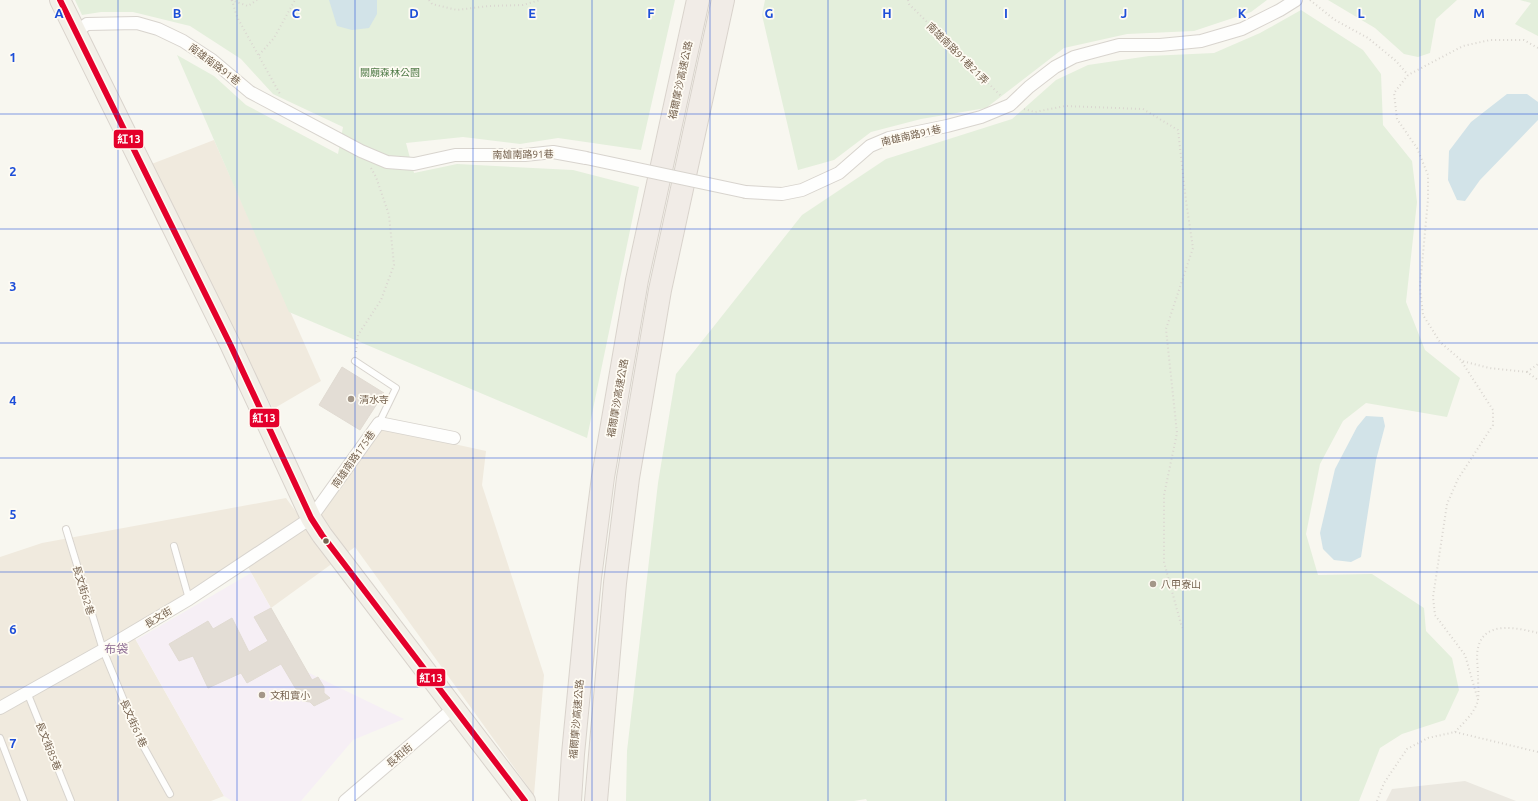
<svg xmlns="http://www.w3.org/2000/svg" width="1538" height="801" viewBox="0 0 1538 801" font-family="Ubuntu,'Noto Sans TC',sans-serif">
<rect width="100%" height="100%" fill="#f8f7f0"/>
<g fill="#f0eade">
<path d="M214,140L321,381L273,409L149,165Z"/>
<path d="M381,428L486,451L482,485L544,675L534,795L355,547L271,608L243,558L129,628L224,796L211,801H0V557L42,543L286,498L308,528Z"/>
</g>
<path fill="#ebe8e0" d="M1465,781L1516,801H1386L1392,789Z"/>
<path fill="#f6eff5" d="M251,573L307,672L404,719L353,740L301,801H232L224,796L136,640Z"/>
<g fill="#e4efdc">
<path d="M75,0H675L641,150L558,138L520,144L463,137L406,143L414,173L457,164L573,170L639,187L587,438L289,312L177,55L214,76L246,105L338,154L343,127L273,94L241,59L190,26L133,12H101L82,15Z"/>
<path d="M765,0H1267L1251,12L1194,31L1127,34L1064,48L986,108L921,119L871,132L834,160L798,170L762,15Z"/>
<path d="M1328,0H1457L1436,19L1430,53L1418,57L1404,54L1375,28Z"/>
<path d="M1520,0H1538V36L1515,24L1531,3Z"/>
<path d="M1301,10L1363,50L1381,74L1383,125L1412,161L1417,202L1406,302L1425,350L1460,378L1447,417L1366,403L1343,421L1320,464L1306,534L1318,575L1372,574L1424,608L1426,631L1452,658L1459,690L1445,720L1402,734L1380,748L1359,801H867L866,799L854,801H626L627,751L658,483L676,374L802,215L886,159L1012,119L1056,80L1088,65L1149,56L1214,53L1260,33Z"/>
</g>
<g fill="#d2e3e8">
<path d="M329,0H377V14L369,28L352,30L337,26Z"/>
<path d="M1507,94H1527L1538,102V120L1480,180L1465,201L1457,200L1448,180L1449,151L1471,122Z"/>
<path d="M1366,416L1383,417L1385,426L1376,460L1361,557L1351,562L1334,560L1323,549L1320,533L1335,469L1357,427Z"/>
</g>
<g fill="#e3ddd5" stroke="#e1dbd2">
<path d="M342,367L384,393L360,430L319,405Z"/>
<path d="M271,608L312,680L318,677L324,687V693L330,698L314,706L310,702L303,701L281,664L247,683L241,673L208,688L193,656L179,661L169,644L208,621L213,629L232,618L249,652L268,641L254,617Z"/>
</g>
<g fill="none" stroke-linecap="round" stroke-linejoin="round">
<g stroke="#d8d4ce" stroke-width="8">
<g id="lane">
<path d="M355,361L396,388L379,423"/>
<path d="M66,529L103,650L141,742L170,794"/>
<path d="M174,546L189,599"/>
<path d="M27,692L71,801"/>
<path d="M0,738L24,801"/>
</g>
</g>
<g stroke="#d8d4ce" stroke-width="14">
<g id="street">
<path d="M76,32L87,24L137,23L158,29L183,41L212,60L250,92L361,151L387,162L414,164L455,155H525L553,152L586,158"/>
<path d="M746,192L782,194L802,190L839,173L870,146L889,138L947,126L981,117L1010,105L1029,87L1055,67L1074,57L1119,45H1160L1201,41L1242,29L1280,10L1296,0"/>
<path d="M0,708L103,650L189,599L311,518L379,423L454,438"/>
<path d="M345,801L454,708"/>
</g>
</g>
<g stroke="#d9d3cc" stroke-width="22">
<path id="primary" d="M60,0L231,346L311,518L322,535L525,801"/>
</g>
<g stroke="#d9d3cc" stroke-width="24">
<g id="highway">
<path d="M570,801L573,754L590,578L603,477L637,280L698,0"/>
<path d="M596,801L615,583L628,478L660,290L723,0"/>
</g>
</g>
<g stroke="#dad6d0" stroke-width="2" stroke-dasharray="1 3" stroke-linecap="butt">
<path d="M231,0L248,6L257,0"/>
<path d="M232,0L237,17L280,94"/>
<path d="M429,0L432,4L457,10L489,6L523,5L540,0"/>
<path d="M908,0L909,4L1001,96"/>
<path d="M1310,0L1335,20L1368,38L1396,61L1408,75"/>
<path d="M1538,48L1524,40H1490L1463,46L1408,75L1394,93L1397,119L1417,148L1428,175V199L1420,287L1423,315L1440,342L1462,361L1489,368L1527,372L1538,380"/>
<path d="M259,55L274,38L295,0"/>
<path d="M1024,109L1035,112L1065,106L1143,109L1178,130L1186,201L1193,248L1166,329L1177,433L1164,495V562L1182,628"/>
<path d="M356,352L358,335L381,300L394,265L389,215L376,177L371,168"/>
<path d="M1462,362L1493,410V425L1458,479L1447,504L1433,597L1435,615L1465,655L1478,700"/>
<path d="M1527,372L1538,364"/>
<path d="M1455,732C1463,723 1475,713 1478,700C1479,693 1478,683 1478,676C1478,667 1476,656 1478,648C1484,620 1518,628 1538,633"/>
<path d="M1377,801L1384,783L1407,749L1428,738L1455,732L1538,752"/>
</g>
<use href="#lane" stroke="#fefefd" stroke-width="6"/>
<use href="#street" stroke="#fefefd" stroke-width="12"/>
<use href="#primary" stroke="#f2f0e8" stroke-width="20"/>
<use href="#highway" stroke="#f1ece7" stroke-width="22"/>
<g stroke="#d8d4ce" stroke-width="14" stroke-linecap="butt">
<path id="street-bridge" d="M586,158L746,192"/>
</g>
<use href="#street-bridge" stroke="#fefefd" stroke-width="12"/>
<g stroke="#fefbf3" stroke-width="9">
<path id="bus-1" d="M60,0L231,346L311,518L322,535L525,801"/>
</g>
<use href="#bus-1" stroke="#e4002b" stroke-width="6"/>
</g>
<path fill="none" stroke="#1d4ed8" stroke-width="1" stroke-opacity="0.55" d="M118,0V801M237,0V801M355,0V801M473,0V801M592,0V801M710,0V801M828,0V801M946,0V801M1065,0V801M1183,0V801M1301,0V801M1420,0V801M0,114H1538M0,229H1538M0,343H1538M0,458H1538M0,572H1538M0,687H1538"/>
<g fill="#a49788" stroke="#fefbf3" stroke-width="1.5">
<circle cx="351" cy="399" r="4"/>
<circle cx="1153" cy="584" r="4"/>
<circle cx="262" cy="695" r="4"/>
</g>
<circle fill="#766350" stroke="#fefbf3" stroke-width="1.5" cx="326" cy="541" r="3.5"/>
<g text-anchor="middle" stroke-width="3.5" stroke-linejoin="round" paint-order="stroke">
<g font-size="10" fill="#766350" stroke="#fefbf3">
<text transform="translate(958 53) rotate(45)" y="4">南雄南路91巷21弄</text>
<text transform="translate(215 64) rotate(37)" y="4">南雄南路91巷</text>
<text transform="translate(680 80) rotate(-78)" y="4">福爾摩沙高速公路</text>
<text transform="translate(911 135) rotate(-13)" y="4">南雄南路91巷</text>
<text transform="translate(523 154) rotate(-1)" y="4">南雄南路91巷</text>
<text transform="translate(617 398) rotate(-80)" y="4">福爾摩沙高速公路</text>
<text transform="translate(353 459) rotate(-55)" y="4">南雄南路175巷</text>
<text transform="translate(84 590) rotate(73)" y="4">長文街62巷</text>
<text transform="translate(158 617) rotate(-31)" y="4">長文街</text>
<text transform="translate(576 719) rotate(-85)" y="4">福爾摩沙高速公路</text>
<text transform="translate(134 723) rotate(66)" y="4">長文街61巷</text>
<text transform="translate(49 746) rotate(68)" y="4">長文街85巷</text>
<text transform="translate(399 755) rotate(-40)" y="4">長和街</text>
</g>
<g font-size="10" fill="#507b48" stroke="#fefbf3">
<text x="390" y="76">關廟森林公園</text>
</g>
<g font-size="10" fill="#766350" stroke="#fefbf3" text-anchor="start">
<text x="359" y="403">清水寺</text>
<text x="1161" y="588">八甲寮山</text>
<text x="270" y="699">文和實小</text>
</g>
<g font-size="12" fill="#8a6891" stroke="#fefbf3">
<text x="116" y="653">布袋</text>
</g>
</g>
<g font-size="13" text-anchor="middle" font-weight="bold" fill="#1d4ed8" stroke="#fefbf3" stroke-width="3.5" stroke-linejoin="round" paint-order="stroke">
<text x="59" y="18">A</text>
<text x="177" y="18">B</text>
<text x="296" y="18">C</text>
<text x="414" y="18">D</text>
<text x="532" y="18">E</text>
<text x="651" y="18">F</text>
<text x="769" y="18">G</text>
<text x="887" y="18">H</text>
<text x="1006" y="18">I</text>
<text x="1124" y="18">J</text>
<text x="1242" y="18">K</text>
<text x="1361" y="18">L</text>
<text x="1479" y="18">M</text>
<text x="13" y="62">1</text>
<text x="13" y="176">2</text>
<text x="13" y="291">3</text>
<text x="13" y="405">4</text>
<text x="13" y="519">5</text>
<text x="13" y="634">6</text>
<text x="13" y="748">7</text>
</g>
<g stroke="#fefbf3" stroke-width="1.5">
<rect x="113" y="129" width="31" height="20" rx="4" fill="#e4002b"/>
<rect x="249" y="408" width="31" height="20" rx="4" fill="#e4002b"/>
<rect x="416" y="668" width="30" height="19" rx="4" fill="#e4002b"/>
</g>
<g font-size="11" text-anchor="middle" font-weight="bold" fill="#fff">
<text x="129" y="143">紅13</text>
<text x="264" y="422">紅13</text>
<text x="431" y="682">紅13</text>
</g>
</svg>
